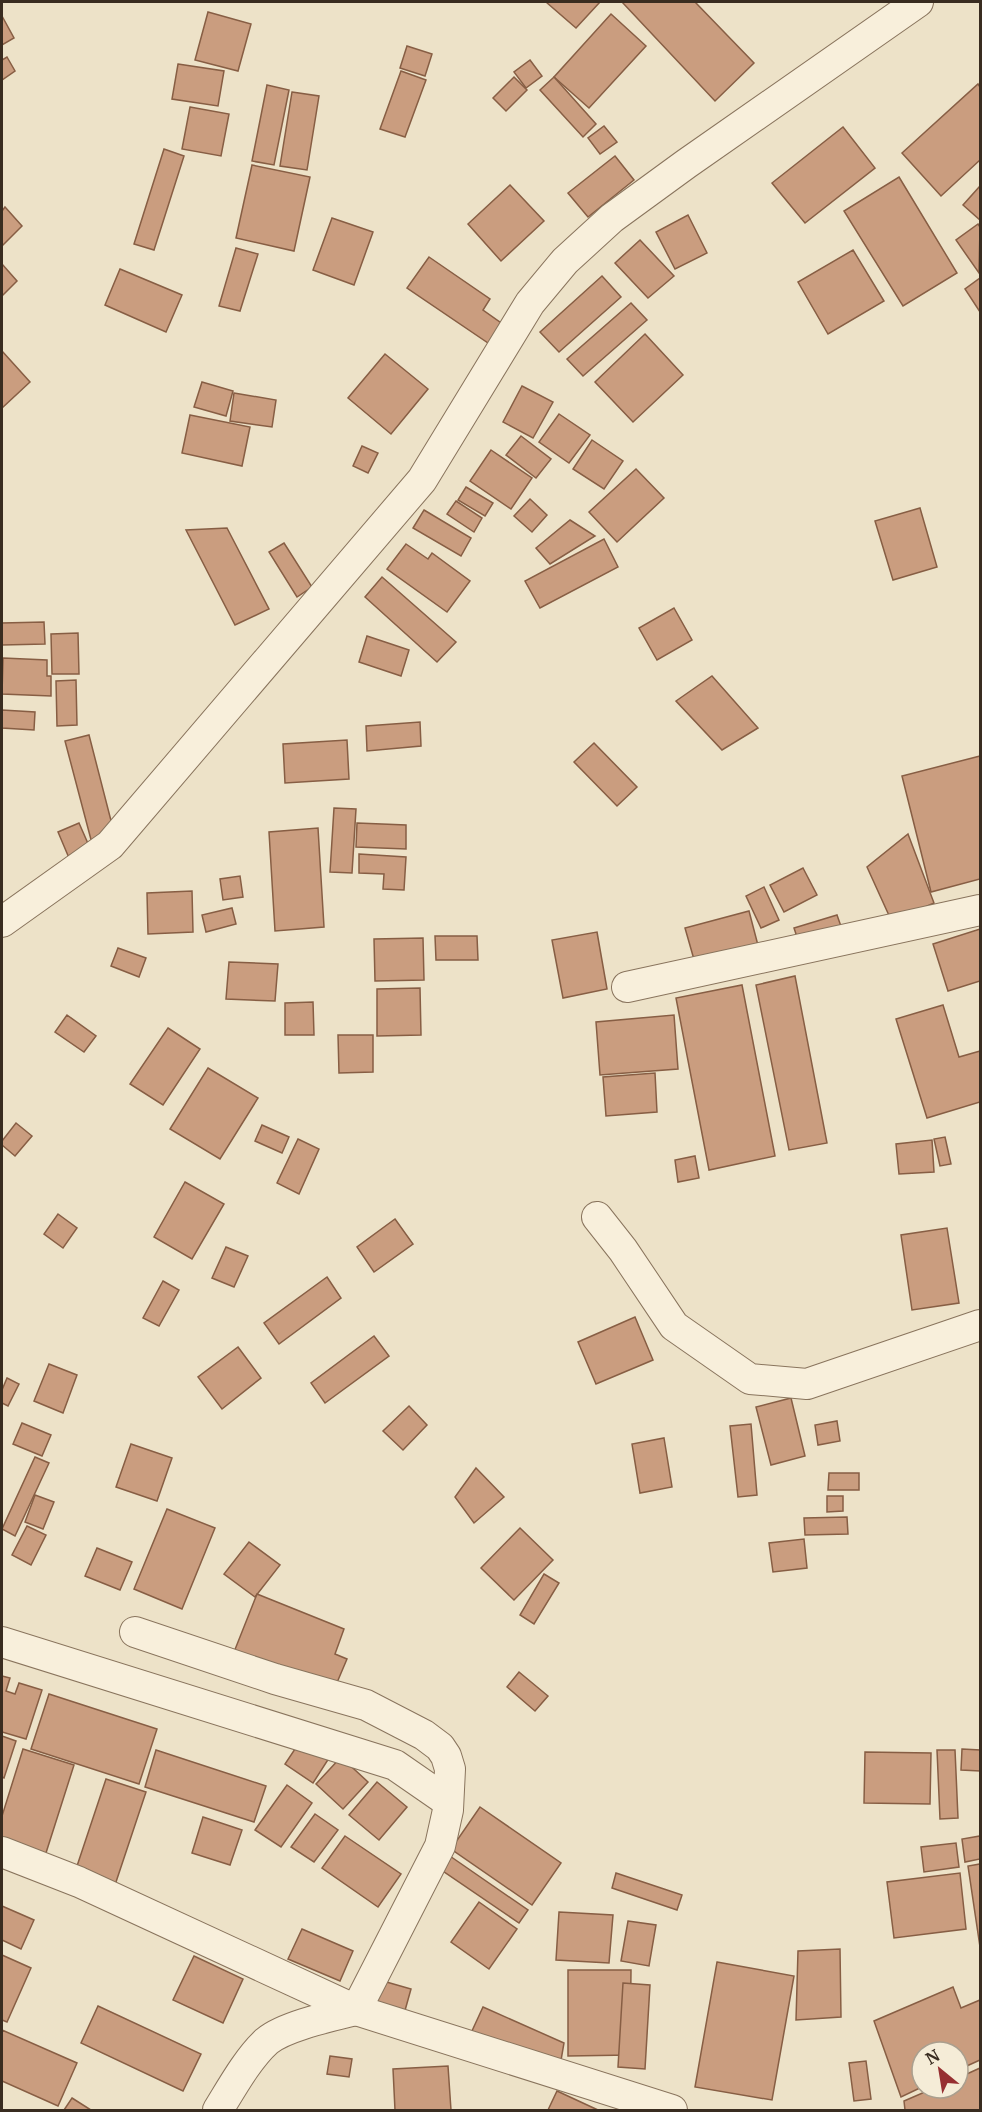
<svg xmlns="http://www.w3.org/2000/svg" width="982" height="2112" viewBox="0 0 982 2112" font-family="Merriweather,serif">
<rect width="100%" height="100%" fill="#ede2c8"/>
<g fill="#ca9d7f" stroke="#875e44" stroke-width="1.5">
<path d="M546,2H600L576,28Z"/>
<path d="M622,2H695L754,63L715,101Z"/>
<path d="M208,12L251,24L238,71L195,60Z"/>
<path d="M611,14L646,46L589,108L554,77Z"/>
<path d="M2,16L14,38L2,45Z"/>
<path d="M407,46L432,54L425,76L400,68Z"/>
<path d="M7,57L15,71L2,80V60Z"/>
<path d="M530,60L542,76L526,88L514,72Z"/>
<path d="M178,64L224,71L218,106L172,99Z"/>
<path d="M401,71L426,80L405,137L380,129Z"/>
<path d="M514,77L527,90L506,111L493,98Z"/>
<path d="M554,77L596,124L583,137L540,90Z"/>
<path d="M978,84L980,87V160L941,196L902,153Z"/>
<path d="M267,85L289,90L274,165L252,161Z"/>
<path d="M292,92L319,96L307,170L280,166Z"/>
<path d="M190,107L229,114L221,156L182,149Z"/>
<path d="M604,126L617,142L600,154L588,138Z"/>
<path d="M843,127L875,168L805,223L772,183Z"/>
<path d="M164,149L184,156L154,250L134,244Z"/>
<path d="M615,156L634,180L588,217L568,193Z"/>
<path d="M252,165L310,177L294,251L236,238Z"/>
<path d="M899,177L957,273L903,306L844,211Z"/>
<path d="M510,185L544,221L501,261L468,224Z"/>
<path d="M980,186V220L963,205Z"/>
<path d="M5,207L22,226L2,246V211Z"/>
<path d="M688,215L707,253L675,269L656,232Z"/>
<path d="M332,218L373,232L354,285L313,270Z"/>
<path d="M978,224L980,227L979,273L956,240Z"/>
<path d="M640,240L674,276L648,298L615,263Z"/>
<path d="M236,248L258,254L240,311L219,306Z"/>
<path d="M853,250L884,301L828,334L798,282Z"/>
<path d="M429,257L490,299L483,310L504,325L491,345L407,288Z"/>
<path d="M2,264L17,281L2,296Z"/>
<path d="M120,269L182,295L166,332L105,305Z"/>
<path d="M602,276L621,297L559,352L540,332Z"/>
<path d="M980,278V312L965,289Z"/>
<path d="M631,303L647,320L583,376L567,359Z"/>
<path d="M645,334L683,375L633,422L595,382Z"/>
<path d="M2,351L30,382L2,408Z"/>
<path d="M385,354L428,389L391,434L348,398Z"/>
<path d="M202,382L233,391L226,416L194,407Z"/>
<path d="M522,386L553,402L533,438L503,422Z"/>
<path d="M234,393L276,400L272,427L230,421Z"/>
<path d="M559,414L590,435L569,463L539,442Z"/>
<path d="M190,415L250,427L242,466L182,453Z"/>
<path d="M521,436L551,459L536,478L506,455Z"/>
<path d="M592,440L623,461L604,489L573,469Z"/>
<path d="M362,446L378,453L368,473L353,466Z"/>
<path d="M491,450L532,478L511,509L470,481Z"/>
<path d="M636,469L664,498L617,542L589,512Z"/>
<path d="M466,487L493,503L485,516L458,500Z"/>
<path d="M530,499L547,515L532,532L514,516Z"/>
<path d="M456,501L482,518L474,532L447,514Z"/>
<path d="M920,508L937,567L893,580L875,521Z"/>
<path d="M424,510L471,538L461,556L413,528Z"/>
<path d="M570,520L595,536L550,564L536,548Z"/>
<path d="M227,528L269,609L235,625L186,530Z"/>
<path d="M604,539L618,567L540,608L525,581Z"/>
<path d="M284,543L312,587L297,597L269,552Z"/>
<path d="M406,544L428,559L432,553L470,581L447,612L387,569Z"/>
<path d="M382,577L456,642L437,662L365,597Z"/>
<path d="M674,608L692,640L657,660L639,628Z"/>
<path d="M44,622L45,644L2,645V623Z"/>
<path d="M78,633L79,674H52L51,634Z"/>
<path d="M367,636L409,650L401,676L359,662Z"/>
<path d="M3,658L47,660V676H51V696L2,694Z"/>
<path d="M712,676L758,728L722,750L676,701Z"/>
<path d="M76,680L77,725L57,726L56,681Z"/>
<path d="M2,710L35,712L34,730L2,728Z"/>
<path d="M420,722L421,746L367,751L366,726Z"/>
<path d="M89,735L117,844L94,851L65,741Z"/>
<path d="M347,740L349,779L285,783L283,744Z"/>
<path d="M594,743L637,787L617,806L574,762Z"/>
<path d="M980,756V879L931,892L902,776Z"/>
<path d="M334,808L356,809L352,873L330,872Z"/>
<path d="M79,823L93,855L72,865L58,832Z"/>
<path d="M357,823L406,825V849L356,847Z"/>
<path d="M318,828L324,927L275,931L269,832Z"/>
<path d="M908,834L934,903L892,922L867,867Z"/>
<path d="M359,854L406,857L404,890L383,889L384,874L359,873Z"/>
<path d="M803,868L817,895L784,912L770,885Z"/>
<path d="M240,876L243,897L223,900L220,879Z"/>
<path d="M764,887L779,920L761,928L746,896Z"/>
<path d="M192,891L193,932L148,934L147,893Z"/>
<path d="M232,908L236,924L206,932L202,915Z"/>
<path d="M749,911L760,953L697,970L685,928Z"/>
<path d="M837,915L843,932L800,946L794,928Z"/>
<path d="M980,929V981L948,991L933,944Z"/>
<path d="M597,932L607,989L563,998L552,940Z"/>
<path d="M435,936H477L478,960H436Z"/>
<path d="M423,938L424,980L375,981L374,939Z"/>
<path d="M118,948L146,958L139,977L111,966Z"/>
<path d="M229,962L278,964L275,1001L226,999Z"/>
<path d="M795,976L827,1143L789,1150L756,985Z"/>
<path d="M742,985L775,1156L709,1170L676,998Z"/>
<path d="M420,988L421,1035L377,1036V989Z"/>
<path d="M313,1002L314,1035H285V1003Z"/>
<path d="M943,1005L959,1057L980,1051V1102L927,1118L896,1019Z"/>
<path d="M67,1015L96,1036L84,1052L55,1032Z"/>
<path d="M674,1015L678,1069L600,1075L596,1022Z"/>
<path d="M168,1028L200,1049L163,1105L130,1084Z"/>
<path d="M338,1035H373V1072L339,1073Z"/>
<path d="M208,1068L258,1098L220,1159L170,1129Z"/>
<path d="M655,1073L657,1112L606,1116L603,1077Z"/>
<path d="M16,1123L32,1136L15,1156L2,1145V1141Z"/>
<path d="M262,1125L289,1137L282,1153L255,1141Z"/>
<path d="M945,1137L951,1164L940,1166L934,1139Z"/>
<path d="M298,1139L319,1149L299,1194L277,1183Z"/>
<path d="M932,1140L934,1172L899,1174L896,1144Z"/>
<path d="M695,1156L699,1178L678,1182L675,1160Z"/>
<path d="M185,1182L224,1204L192,1259L154,1237Z"/>
<path d="M58,1214L77,1228L63,1248L44,1234Z"/>
<path d="M395,1219L413,1244L374,1272L357,1247Z"/>
<path d="M947,1228L959,1303L912,1310L901,1235Z"/>
<path d="M226,1247L248,1256L234,1287L212,1278Z"/>
<path d="M327,1277L341,1298L279,1344L264,1323Z"/>
<path d="M163,1281L179,1290L159,1326L143,1318Z"/>
<path d="M635,1317L653,1360L596,1384L578,1342Z"/>
<path d="M374,1336L389,1356L325,1403L311,1383Z"/>
<path d="M238,1347L261,1378L222,1409L198,1377Z"/>
<path d="M49,1364L77,1375L63,1413L34,1401Z"/>
<path d="M7,1378L19,1384L8,1406L2,1403V1390Z"/>
<path d="M791,1398L805,1456L771,1465L756,1407Z"/>
<path d="M409,1406L427,1425L403,1450L383,1431Z"/>
<path d="M837,1421L840,1441L818,1445L815,1425Z"/>
<path d="M22,1423L51,1435L42,1456L13,1444Z"/>
<path d="M751,1424L757,1495L738,1497L730,1426Z"/>
<path d="M664,1438L672,1487L640,1493L632,1444Z"/>
<path d="M131,1444L172,1458L157,1501L116,1487Z"/>
<path d="M35,1457L49,1463L15,1536L2,1529Z"/>
<path d="M476,1468L504,1497L474,1523L455,1497Z"/>
<path d="M829,1473H859V1490H828Z"/>
<path d="M35,1495L54,1502L43,1529L25,1522Z"/>
<path d="M827,1496H843V1511L827,1512Z"/>
<path d="M167,1509L215,1528L182,1609L134,1589Z"/>
<path d="M847,1517L848,1534L805,1535L804,1518Z"/>
<path d="M27,1526L46,1535L31,1565L12,1555Z"/>
<path d="M520,1528L553,1560L514,1600L481,1568Z"/>
<path d="M804,1539L807,1568L773,1572L769,1543Z"/>
<path d="M249,1542L280,1565L255,1597L224,1574Z"/>
<path d="M97,1548L132,1562L120,1590L85,1576Z"/>
<path d="M544,1574L559,1583L534,1624L520,1615Z"/>
<path d="M257,1594L344,1629L335,1654L347,1659L333,1692L234,1652Z"/>
<path d="M519,1672L548,1696L535,1711L507,1687Z"/>
<path d="M2,1676L10,1678L6,1691L15,1694L19,1683L42,1690L26,1739L2,1732Z"/>
<path d="M49,1694L157,1729L139,1784L31,1749Z"/>
<path d="M2,1736L16,1741L4,1778L2,1777Z"/>
<path d="M303,1737L331,1755L313,1783L285,1764Z"/>
<path d="M23,1749L74,1765L45,1856L2,1843V1816Z"/>
<path d="M962,1749L980,1750V1771L961,1770Z"/>
<path d="M156,1750L266,1786L254,1822L145,1787Z"/>
<path d="M937,1750H955L958,1818L940,1819Z"/>
<path d="M865,1752L931,1753L930,1804L864,1803Z"/>
<path d="M341,1757L368,1782L343,1809L316,1784Z"/>
<path d="M106,1779L146,1792L113,1891L73,1878Z"/>
<path d="M377,1782L407,1807L379,1840L349,1815Z"/>
<path d="M287,1785L312,1803L281,1847L255,1830Z"/>
<path d="M480,1807L561,1863L532,1905L451,1849Z"/>
<path d="M315,1814L338,1830L314,1862L291,1847Z"/>
<path d="M203,1817L242,1830L230,1865L192,1853Z"/>
<path d="M345,1836L401,1874L378,1907L322,1868Z"/>
<path d="M980,1836V1859L965,1862L962,1839Z"/>
<path d="M956,1843L959,1867L924,1872L921,1847Z"/>
<path d="M447,1854L528,1910L519,1923L437,1867Z"/>
<path d="M980,1864V1947L968,1866Z"/>
<path d="M616,1873L682,1895L677,1910L612,1888Z"/>
<path d="M960,1873L966,1929L894,1938L887,1882Z"/>
<path d="M479,1902L517,1929L489,1969L451,1942Z"/>
<path d="M2,1906L34,1920L21,1949L2,1940Z"/>
<path d="M559,1912L613,1915L609,1963L556,1960Z"/>
<path d="M628,1921L656,1925L649,1966L621,1961Z"/>
<path d="M302,1929L353,1951L340,1981L288,1959Z"/>
<path d="M840,1949L841,2017L796,2020L798,1951Z"/>
<path d="M2,1955L31,1968L7,2022L2,2020Z"/>
<path d="M194,1956L243,1979L223,2023L173,2000Z"/>
<path d="M717,1962L794,1976L772,2100L695,2087Z"/>
<path d="M568,1970H631L630,2055L568,2056Z"/>
<path d="M383,1981L411,1989L404,2014L376,2006Z"/>
<path d="M623,1983L650,1985L645,2069L618,2067Z"/>
<path d="M953,1987L961,2008L980,2000V2060L958,2070V2052H922V2087L901,2097L874,2021Z"/>
<path d="M98,2006L201,2054L183,2091L81,2043Z"/>
<path d="M483,2007L564,2043L559,2072L471,2033Z"/>
<path d="M2,2030L77,2063L58,2106L2,2081Z"/>
<path d="M330,2056L352,2059L349,2077L327,2074Z"/>
<path d="M866,2061L871,2099L854,2101L849,2063Z"/>
<path d="M448,2066L451,2110H395L393,2069Z"/>
<path d="M980,2068V2110H905L904,2101L934,2088H958V2078Z"/>
<path d="M557,2091L598,2110H548Z"/>
<path d="M72,2098L91,2110H64Z"/>
</g>
<g fill="none" stroke-linecap="round" stroke-linejoin="round">
<g stroke="#89745d" stroke-width="32">
<g id="minor">
<path d="M2,922L110,845L422,480L530,303L565,261L612,218L686,164L918,2"/>
<path d="M627,987L980,910"/>
<path d="M597,1217L623,1250L674,1326L750,1379L807,1384L980,1325"/>
<path d="M135,1632L275,1679L366,1705L424,1735L440,1747L446,1756L450,1769L448,1810L440,1846L356,2010C332,2016 285,2026 267,2041C248,2058 231,2089 218,2110"/>
<path d="M2,1642L395,1765L447,1801"/>
<path d="M2,1852L79,1882L356,2010L672,2110"/>
</g>
</g>
<use href="#minor" stroke="#f8efdb" stroke-width="30"/>
</g>
<rect width="982" height="2112" fill="none" stroke="#392c20" stroke-width="6"/>
<g transform="translate(940 2070) rotate(330)"><circle r="28" fill="#f5ecd7" stroke="#aa9f8e" stroke-width="1.5"/>
<path d="M0-4.5L10 22L0 15L-10 22Z" fill="#962f31"/>
<text y="-9" font-size="16" font-weight="bold" text-anchor="middle" fill="#392c20">N</text>
</g>
</svg>
